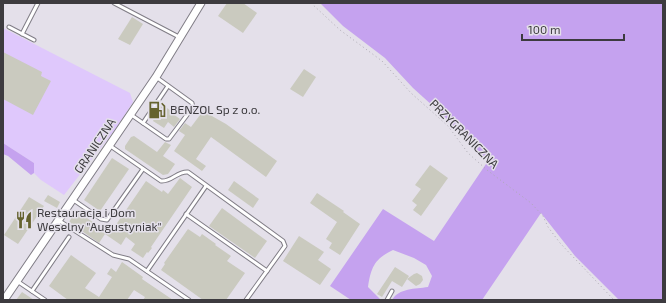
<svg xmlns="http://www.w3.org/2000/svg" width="666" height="303" viewBox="0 0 666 303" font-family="'Exo 2',sans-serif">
<rect width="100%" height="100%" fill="#e4e0ea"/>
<path fill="#dfc8fc" d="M3,28L130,93L133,102L116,128L64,195L41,180L34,173V163L3,143Z"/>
<g fill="#c5a2ef">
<path d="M320,3H663V300H619L575,256L541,213L482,300H392C399,288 415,289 428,287L432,276L426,265L414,258L393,250C374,259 371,268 368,287L381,300H351L330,286L383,209L434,241L488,161L444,116L413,88L385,58L343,26Z"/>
<path d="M3,143L34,163V173L31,175L8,156L3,154Z"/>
</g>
<g fill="#cacabf">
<path d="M227,3H243L257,13L243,33L218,16Z"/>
<path d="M132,17L143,24L130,45L118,39Z"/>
<path d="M3,52L42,72L41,76L51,81L33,115L3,99Z"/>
<path d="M304,69L316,77L303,97L290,89Z"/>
<path d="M160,103L174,113L173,114L180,119L174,127L168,122L164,128L153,121L154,119L151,116Z"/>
<path d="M203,111L226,124L277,161L266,177L211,137L196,159L206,166L202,171L174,151L185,135L179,131L185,123L191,127Z"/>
<path d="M134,136L157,152L165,142L171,145L163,156L175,164L168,174L163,175L125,149V146L131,137Z"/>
<path d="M112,158L129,169L100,211L84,200Z"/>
<path d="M430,165L448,178L421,216L413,210L417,205L412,201L421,189L415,185Z"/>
<path d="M180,178L192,187L151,247L152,248L148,253L147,252L143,258L131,250L135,244L126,237L121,245L105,234L99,243L69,222L76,211L102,228L103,226L111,232L146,181L162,192L163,190L168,194Z"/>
<path d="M234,181L259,199L253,208L228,190Z"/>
<path d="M317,193L344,211L343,212L360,224L340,255L329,248L332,243L326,239L337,222L310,203Z"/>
<path d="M48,195L60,202L57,208L44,201Z"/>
<path d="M29,197L44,206L18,244L4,235Z"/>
<path d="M222,208L267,241L255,258L209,226Z"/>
<path d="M188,229L200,237L202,234L216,244L215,245L231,256L227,261L245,273L226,300H203L161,270L165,264L164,263Z"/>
<path d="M299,236L324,252L318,260L331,269L320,285L283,261Z"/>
<path d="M71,255L96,273L85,288L99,297L112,277L107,274L111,268L116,272L122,262L143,277L142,279L173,300H143L145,297L134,290L127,300H68L49,286Z"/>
<path d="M395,267L409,276L402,287L392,281L382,297L377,294Z"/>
<path d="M417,273L422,276L423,280L420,284L416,286L407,279L414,274Z"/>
<path d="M22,292L34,300H16Z"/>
</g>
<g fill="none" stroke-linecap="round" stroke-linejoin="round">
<g stroke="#807d86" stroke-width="5">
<g id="service">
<path d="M114,3L179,37"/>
<path d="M9,27L34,40"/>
<path d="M22,34L38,3"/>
<path d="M130,114L166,139H169L193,107L192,103L156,77"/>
<path d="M143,123L168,86"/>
<path d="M109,145L161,181C172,182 177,171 188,172L283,241L285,246L246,300"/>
<path d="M72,199L101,219L107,220L143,169"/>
<path d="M186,214L267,271"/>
<path d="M58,220L113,255L129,259L189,300"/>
<path d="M147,271L206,186"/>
<path d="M17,281L45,300"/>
<path d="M32,291L69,237"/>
<path d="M387,300L392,291"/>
</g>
</g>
<g stroke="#807d86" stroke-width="9">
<path id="tertiary" d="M4,300L156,77L201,3"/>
</g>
<path stroke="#adaab2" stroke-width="1" stroke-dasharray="1 3" stroke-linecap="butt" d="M311,3L340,30L382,61L411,93L448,126L468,153L487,170L531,203L543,216L548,227L560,243L614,300"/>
<use href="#service" stroke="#fff" stroke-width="3"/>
<use href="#tertiary" stroke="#fff" stroke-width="7"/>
</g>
<defs>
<g id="fuel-bare" transform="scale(1.38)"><path d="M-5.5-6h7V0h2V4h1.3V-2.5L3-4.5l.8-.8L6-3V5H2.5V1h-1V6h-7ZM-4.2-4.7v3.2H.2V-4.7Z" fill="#65622f" stroke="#e4e0ea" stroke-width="2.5" paint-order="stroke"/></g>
<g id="restaurant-bare" transform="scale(1.38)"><path d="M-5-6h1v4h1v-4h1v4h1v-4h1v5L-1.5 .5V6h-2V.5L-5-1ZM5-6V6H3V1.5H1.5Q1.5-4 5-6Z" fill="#65622f" stroke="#e4e0ea" stroke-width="2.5" paint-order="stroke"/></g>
</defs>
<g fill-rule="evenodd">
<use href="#fuel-bare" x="157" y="110"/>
<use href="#restaurant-bare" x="24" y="220"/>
</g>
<g text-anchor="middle" stroke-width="3" stroke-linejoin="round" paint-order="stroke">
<g font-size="12" fill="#3d3b3f" stroke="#e4e0ea" text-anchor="start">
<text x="170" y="114">BENZOL Sp z o.o.</text>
<text x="37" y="217">Restauracja i Dom<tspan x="37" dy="14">Weselny "Augustyniak"</tspan></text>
</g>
<g font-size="12" fill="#3d3b3f" stroke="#e4e0ea">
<text transform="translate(464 134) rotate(45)" y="4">PRZYGRANICZNA</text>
<text transform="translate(95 146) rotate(-56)" y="4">GRANICZNA</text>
</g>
</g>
<rect width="666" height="303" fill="none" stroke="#3d3b3f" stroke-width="8"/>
<path d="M522 34v6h102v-6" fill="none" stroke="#3d3b3f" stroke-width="2"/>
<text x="528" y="34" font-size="12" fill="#3d3b3f" stroke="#e4e0ea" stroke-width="3" paint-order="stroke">100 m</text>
</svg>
